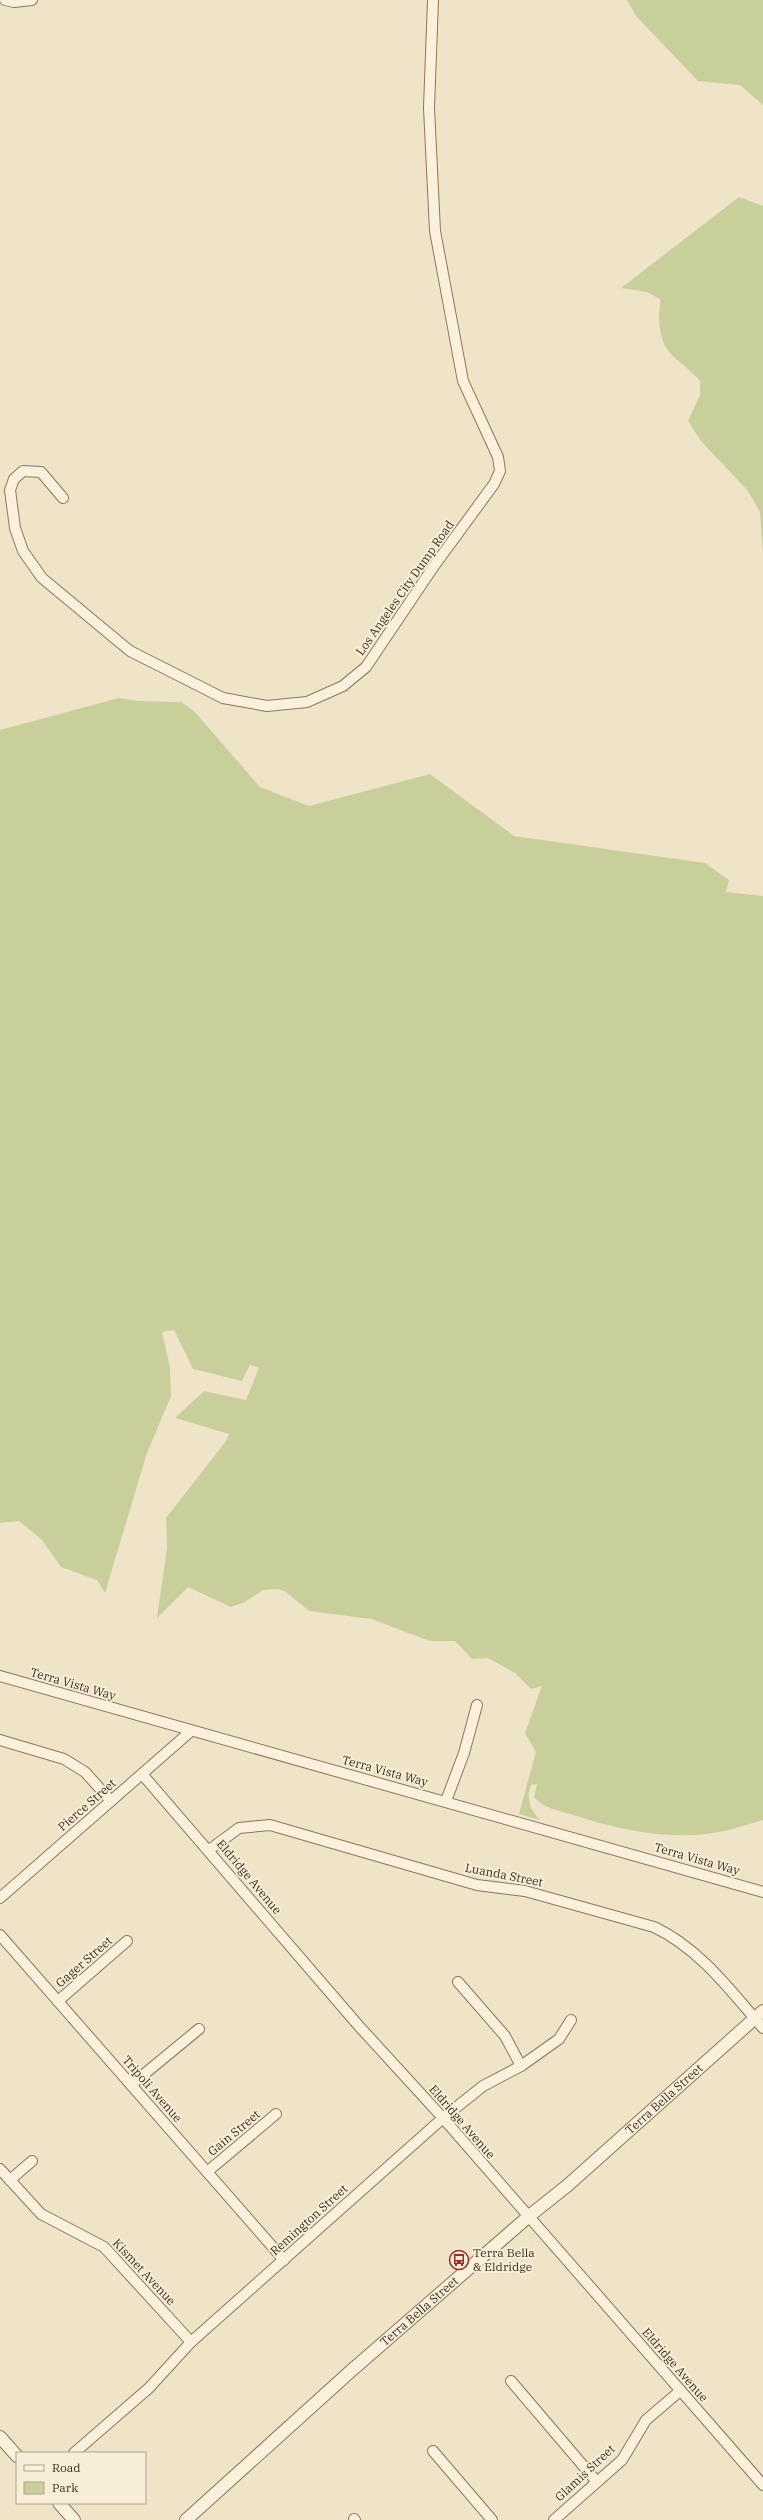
<svg xmlns="http://www.w3.org/2000/svg" width="763" height="2520" viewBox="0 0 763 2520" font-family="'IBM Plex Serif',serif">
<rect width="100%" height="100%" fill="#f0e4c8"/>
<g fill="#c9cf9b">
<path d="M627,0H763V105L740,85L698,81L636,16Z"/>
<path d="M739,197L763,206V555L760,512L748,491L701,441L688,421L700,395V381C679,356 662,359 659,321C658,314 661,307 660,299L647,292L621,288Z"/>
<path d="M119,698L138,701L182,702L195,712L260,787L309,806L430,774L514,836L705,863L729,880L726,892L763,896V1820C748,1824 734,1829 719,1832C670,1841 619,1830 573,1815C560,1811 543,1808 534,1797L537,1784L531,1785C526,1800 530,1809 540,1820L519,1814L536,1752L525,1733L542,1686L531,1689L515,1673L488,1658L472,1659L455,1641H430L371,1619L309,1611L286,1592L279,1589L263,1590L245,1602L231,1607L188,1587L157,1618L167,1548L166,1518L226,1441L229,1434L175,1418L204,1391L246,1400L259,1368L250,1365L242,1381L193,1369L174,1330L162,1332L170,1367L171,1396L147,1453L105,1593L97,1580L61,1567L42,1540L19,1521L0,1523V730Z"/>
</g>
<g fill="none" stroke-linecap="round" stroke-linejoin="round">
<g stroke="#8d765c" stroke-width="12">
<g id="minor">
<path d="M5,0L14,2L32,0"/>
<path d="M63,498L41,472L23,471L14,479L10,490L15,528L23,551L42,578L130,651L223,698L267,706L307,702L343,686L366,667L434,566L494,484L500,471L498,457L463,381L435,231L429,108L433,0"/>
<path d="M0,1676L763,1892"/>
<path d="M0,1740L64,1759L85,1772L111,1801"/>
<path d="M142,1774L358,2025L443,2118L763,2485"/>
<path d="M446,1801L464,1753L477,1705"/>
<path d="M209,1850L239,1828L270,1825L477,1885L525,1891L654,1927C699,1948 731,1991 763,2028"/>
<path d="M0,1898L191,1731"/>
<path d="M0,1935L284,2260"/>
<path d="M458,1982L505,2036L521,2066"/>
<path d="M58,2001L127,1941"/>
<path d="M131,2085L199,2029"/>
<path d="M0,2169L41,2214L104,2247L191,2342"/>
<path d="M207,2172L276,2114"/>
<path d="M10,2180L32,2161"/>
<path d="M511,2381L597,2482"/>
<path d="M433,2451L492,2520"/>
<path d="M74,2453L149,2388L191,2342L443,2118L483,2086L521,2066L559,2039L571,2020"/>
<path d="M354,2519L355,2520"/>
<path d="M554,2520L622,2460L646,2420L680,2391"/>
</g>
</g>
<g stroke="#8d765c" stroke-width="14">
<g id="tertiary">
<path d="M0,2437L17,2456"/>
<path d="M59,2503L74,2520"/>
<path id="s1" d="M186,2520L352,2370L528,2217L568,2185L763,2011"/>
</g>
</g>
<use href="#minor" stroke="#faf1dc" stroke-width="10"/>
<use href="#tertiary" stroke="#faf1dc" stroke-width="12"/>
</g>
<defs>
<g id="bus-ring" transform="scale(1)"><circle r="9.5" fill="#f7eed8" stroke="#9e2a2b" stroke-width="1.5"/><path d="M-5-6H5V4H4V6H2V4H-2V6H-4V4H-5ZM-3.5-4V0h7V-4ZM-3.5 1.2v1.5H-2V1.2ZM2 1.2v1.5H3.5V1.2Z" fill="#9e2a2b"/></g>
</defs>
<g fill-rule="evenodd">
<use href="#bus-ring" x="459" y="2260"/>
</g>
<g text-anchor="middle" stroke-width="4" stroke-linejoin="round" paint-order="stroke">
<g font-size="12" fill="#3d2e20" stroke="#f7eed8">
<text transform="translate(405 588) rotate(-55)" y="4">Los Angeles City Dump Road</text>
<text transform="translate(73 1684) rotate(16)" y="4">Terra Vista Way</text>
<text transform="translate(385 1771) rotate(15)" y="4">Terra Vista Way</text>
<text transform="translate(87 1805) rotate(-41)" y="4">Pierce Street</text>
<text transform="translate(697 1859) rotate(16)" y="4">Terra Vista Way</text>
<text transform="translate(504 1875) rotate(11)" y="4">Luanda Street</text>
<text transform="translate(249 1877) rotate(50)" y="4">Eldridge Avenue</text>
<text transform="translate(84 1962) rotate(-41)" y="4">Gager Street</text>
<text transform="translate(152 2089) rotate(49)" y="4">Tripoli Avenue</text>
<text dy="4" stroke="none"><textPath href="#s1" startOffset="637">Terra Bella Street</textPath></text>
<text transform="translate(462 2122) rotate(49)" y="4">Eldridge Avenue</text>
<text transform="translate(234 2133) rotate(-40)" y="4">Gain Street</text>
<text transform="translate(309 2220) rotate(-42)" y="4">Remington Street</text>
<text transform="translate(144 2272) rotate(47)" y="4">Kismet Avenue</text>
<text dy="4" stroke="none"><textPath href="#s1" startOffset="313">Terra Bella Street</textPath></text>
<text transform="translate(675 2365) rotate(49)" y="4">Eldridge Avenue</text>
<text transform="translate(585 2473) rotate(-43)" y="4">Glamis Street</text>
</g>
<g font-size="12" fill="#3d2e20" stroke="#f7eed8" text-anchor="start">
<text x="473" y="2257">Terra Bella<tspan x="473" dy="14">&amp; Eldridge</tspan></text>
</g>
</g>
<rect x="16" y="2452" width="130" height="52" fill="#f7eed8" stroke="#ada18e"/>
<rect x="24" y="2465" width="20" height="6" fill="#faf1dc" stroke="#ada18e"/>
<text x="52" y="2472" font-size="12" fill="#3d2e20">Road</text>
<rect x="24" y="2482" width="20" height="12" fill="#c9cf9b" stroke="#ada18e"/>
<text x="52" y="2492" font-size="12" fill="#3d2e20">Park</text>
</svg>
